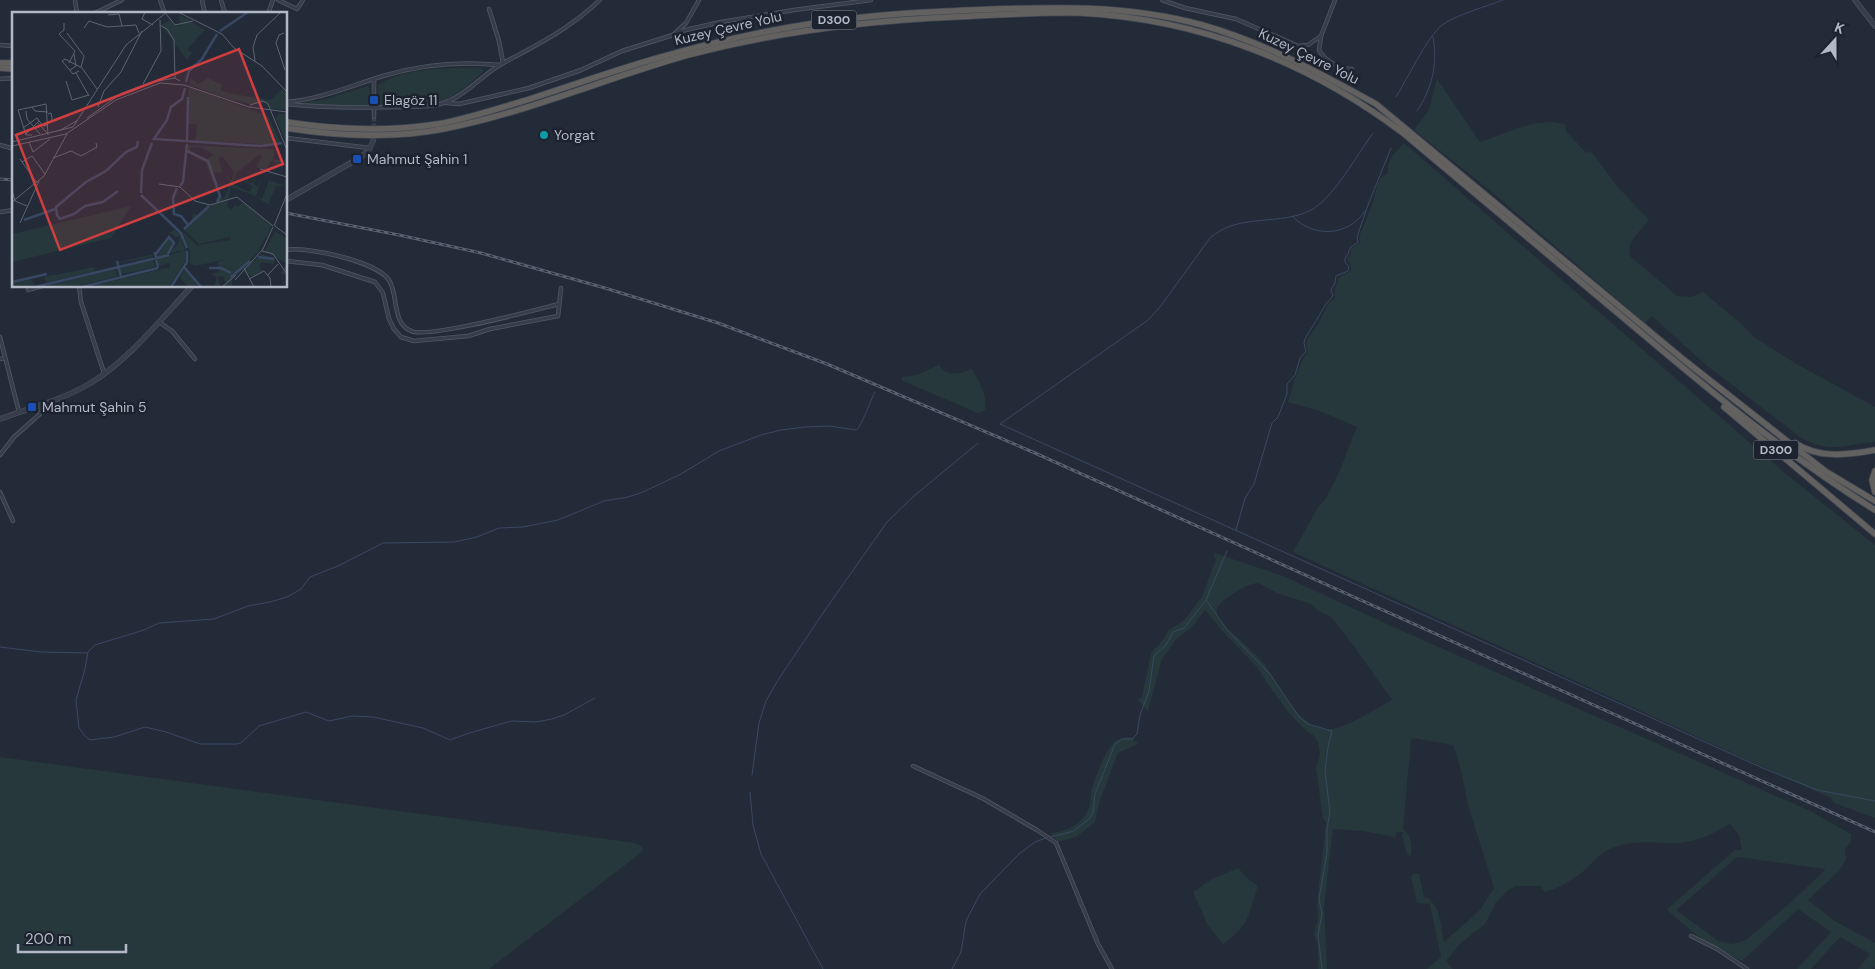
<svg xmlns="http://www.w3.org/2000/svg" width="1875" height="969" viewBox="0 0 1875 969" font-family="'DM Sans',sans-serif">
<rect width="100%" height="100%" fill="#232b39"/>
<g fill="#26383b" fill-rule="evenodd">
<path d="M481,68L483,70L482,73C470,83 458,94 444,101C426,109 399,105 379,106L377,104L378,85C403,67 451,68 481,68Z"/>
<path d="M1437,79L1480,142C1508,133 1534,117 1565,124L1566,131L1586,153L1591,151L1617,186L1649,220C1641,230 1626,242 1630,256L1677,296L1691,297L1703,292L1739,322L1754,337L1795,363L1875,407V442C1845,444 1834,454 1803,439L1706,365L1652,316L1645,323L1493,193L1414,130L1429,110Z"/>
<path d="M368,86L370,89V106H313L295,104L323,100Z"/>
<path d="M1404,143L1785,473L1875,545V818L1834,803L1831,798L1293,552L1318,507L1325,500L1338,475L1357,427L1320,411L1288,402C1294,385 1297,365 1308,352L1306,344L1308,338L1319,322L1328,304L1335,298V290L1339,277L1351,271V265L1347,259L1351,254V249L1360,242L1359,237L1374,200L1377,185L1381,178L1388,173C1386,160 1396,152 1404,143Z"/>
<path d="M939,365C948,378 959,374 972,369C979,380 988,397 985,410L978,413L901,380L903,377L919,374Z"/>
<path d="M1214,553L1283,576L1391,626L1810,811L1851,834V842L1845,849L1846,859L1839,871L1808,900L1833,920L1875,943V966L1872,969H1858L1870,954L1840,937L1811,969H1797L1831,932L1798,909L1742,961L1704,941L1671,914L1667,909L1735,850H1742L1739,835L1730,824C1715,833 1698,841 1680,843C1658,844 1637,839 1615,847C1602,851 1594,861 1585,870C1573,880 1559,888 1545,892L1540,886H1516L1507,891L1495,904L1485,924L1461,943L1446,961L1453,969H1427L1441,957L1430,904L1417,903L1411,877L1412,875L1415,873L1419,874L1424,897C1440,901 1441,928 1444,942L1480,910L1494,888L1468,805L1461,770L1453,745L1414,738L1411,740L1403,829C1411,835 1412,846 1411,855L1409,856L1407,854L1402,836L1403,832H1397L1395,837L1363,831L1333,829L1324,907L1327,969H1318V945L1314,934L1318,919L1317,905L1326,822L1323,818L1316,769L1320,754L1318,742L1314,736L1303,728L1288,712L1269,686L1258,668L1225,634L1205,610L1191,628L1177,638L1162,659L1148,711L1138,700L1142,697L1151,653L1162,641L1168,631L1184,620L1202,597L1216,559ZM1258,583L1277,593L1311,604L1317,610L1331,617L1353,645L1392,700C1374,709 1344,731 1325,729C1296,726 1278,680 1261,660C1247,645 1230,633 1217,616V608C1222,599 1248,583 1258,583ZM1737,857L1825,869V870L1790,903L1747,939L1741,942L1732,944L1718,941L1676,910Z"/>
<path d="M1128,737H1131L1138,744L1118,753L1100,800L1095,822L1076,837L1058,842L1050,833C1067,832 1084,824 1089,807C1091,802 1090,797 1091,792C1094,780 1105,750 1114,742C1118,739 1122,738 1128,737Z"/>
<path d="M0,757L635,843L641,846L643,849L642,852L489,969H0Z"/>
<path d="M1238,868L1248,879L1258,886C1248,915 1250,925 1223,944L1208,925L1193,892L1212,879Z"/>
</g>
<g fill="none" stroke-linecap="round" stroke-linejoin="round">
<g stroke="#394862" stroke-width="1">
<path d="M1396,97C1407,79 1428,36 1442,25C1458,14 1485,7 1503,0"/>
<path d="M1417,111C1432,89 1438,64 1433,37"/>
<path d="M1373,133C1357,155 1335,195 1313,209C1281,227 1239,212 1210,238L1160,307L1148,320L1000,424L1765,769L1817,790L1875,801"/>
<path d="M1368,205L1391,148"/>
<path d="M1292,216C1313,238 1348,237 1365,211"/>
<path d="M1236,530L1245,498L1254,484L1272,423L1278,417L1287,394V384L1295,375L1300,358L1306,352L1304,343L1305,339L1326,304L1333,296L1331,290L1335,283L1336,276L1348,271L1349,267L1345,262V258L1348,254L1350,248L1358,242L1357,237L1368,205"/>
<path d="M1207,601L1228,631L1270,674L1299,717L1308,724L1332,731L1328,747L1325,771L1330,812L1327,829V853L1319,899L1322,914L1318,935L1322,969"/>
<path d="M0,647L41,652L87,653"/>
<path d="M595,698L564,715L552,719L536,722L511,721L466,734L450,740L423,728L373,717L352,716L329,721L306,712L259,726L241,743L236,744H200L166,732L145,727L114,737L90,740L85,736L79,728L76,700L85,669L88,652L95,645L144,630L159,623L214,619L248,606L270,602L287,597L301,589L310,577L338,566L383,543L454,542L477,537L499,528L523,527L558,520L604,501L628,497L643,492L681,474L719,451L761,435L781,430L805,427L829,426L856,430C862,426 870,401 875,392"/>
<path d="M752,775L759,723L766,701L778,680L823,613L887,522L914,496L978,443"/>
<path d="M750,792L753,825L761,854L823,969"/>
<path d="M1050,837L1074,831L1090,818L1093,812L1095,794L1115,744L1122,739H1132L1137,734L1140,715L1149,691L1154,656L1166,645L1173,632L1184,628L1206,600L1227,551"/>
<path d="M952,969L961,952L966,921L980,894L1019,854L1035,842L1046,838"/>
</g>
<path stroke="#38404e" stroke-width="4.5" stroke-dasharray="4.5 2" stroke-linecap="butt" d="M373,141L374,117"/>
<g stroke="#525864" stroke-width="4.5">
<g id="minor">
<path d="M75,0L77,14"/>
<path d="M160,0L165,14"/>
<path d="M202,0L205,14"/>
<path d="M221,0L224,10L227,14"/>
<path d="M278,0L297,9L303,0"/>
<path d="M1162,0L1185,8L1236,19L1298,46L1308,45L1321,36"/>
<path d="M1335,0L1321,36L1319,50C1324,60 1341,70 1352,69"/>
<path d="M489,9L499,41L503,63"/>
<path d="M93,14L122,0"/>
<path d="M268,14L273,0"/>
<path d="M677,32L721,22L794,10L871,0"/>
<path d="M0,45L14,46"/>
<path d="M0,79L14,78"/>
<path d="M374,79V117"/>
<path d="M287,102C321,99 350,86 383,76C422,64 459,61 500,65"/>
<path d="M447,103L459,104L529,88L581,70L622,51L673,35L686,23L699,0"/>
<path d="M286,104C324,108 362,108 400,107C416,106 434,108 449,101C470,92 485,72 505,62C539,44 572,27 600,0"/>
<path d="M286,138L370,148"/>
<path d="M0,145L14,149"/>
<path d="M0,212L14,210"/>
<path d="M286,250C308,246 377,262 389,280C399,296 391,322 411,331C428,339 535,310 559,304"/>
<path d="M286,261L322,265L375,282L383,293L389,319L394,329L401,337L414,341L468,336L490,329L558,316L561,288"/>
<path d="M79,286L81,302L104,373"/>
<path d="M28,290L42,286"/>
<path d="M159,322L172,331L195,359"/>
<path d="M0,337L19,412"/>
<path d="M0,359L5,358"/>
<path d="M0,455L14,437L40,414L44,403"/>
<path d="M0,492L13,521"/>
<path d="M913,766L982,798L1037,830L1056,843L1098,944L1112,969"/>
<path d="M1691,936L1717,949L1747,969"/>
</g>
</g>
<g stroke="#525864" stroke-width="5.5">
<g id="tertiary">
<path d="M1855,0L1875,26"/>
<path d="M286,200L361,157L369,150L373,141"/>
<path d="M0,419C30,408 62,400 89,384C129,360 160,320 192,286"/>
</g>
</g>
<g stroke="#424854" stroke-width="7">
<g id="trunk">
<path d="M0,63H14"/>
<path d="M0,68L14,69"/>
<path d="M286,122C337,130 387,132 438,124C466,119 493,110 520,102C565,88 609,72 654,59C723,39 793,24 865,17C900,13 936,12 972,10C1051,7 1125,4 1202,25C1265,43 1320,73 1376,104L1684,360L1825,471L1875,501"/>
<path d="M286,128C338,136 391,139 443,129C526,113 606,78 688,55C775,32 863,21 953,17C995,15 1038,12 1081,13C1199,19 1309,62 1403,133C1480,197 1555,261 1632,325C1710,391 1788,456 1875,510"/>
<path d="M1724,407L1875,534"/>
<path d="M1795,443C1819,459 1848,455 1875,450"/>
<path d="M1875,471L1872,480L1875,492"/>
</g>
</g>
<use href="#minor" stroke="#373d4a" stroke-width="3"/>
<use href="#tertiary" stroke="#373d4a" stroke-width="4.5"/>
<use href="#trunk" stroke="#62615f" stroke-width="5.5"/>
<g stroke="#596170" stroke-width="3">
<g id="rail">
<path d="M0,179L14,180"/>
<path d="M286,213L399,235L481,253L605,288L718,323L827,364L1035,453L1875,832"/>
</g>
</g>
<use href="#rail" stroke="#1c222e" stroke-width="1" stroke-dasharray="4" stroke-linecap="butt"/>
</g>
<g fill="#1a4fb4" stroke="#1c222e" stroke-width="2">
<rect x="369" y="95" width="10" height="10" rx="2.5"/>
<rect x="352" y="154" width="10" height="10" rx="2.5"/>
<rect x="27" y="402" width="10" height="10" rx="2.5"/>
</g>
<circle fill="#0f9aa8" stroke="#1c222e" stroke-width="2" cx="544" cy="135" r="5"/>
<g text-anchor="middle" stroke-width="5" stroke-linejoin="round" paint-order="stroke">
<g fill="#1c222e" stroke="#858b98" stroke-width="1">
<rect x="811.5" y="10.5" width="45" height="19" rx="4"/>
<rect x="1753.5" y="440.5" width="45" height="19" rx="4"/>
</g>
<g font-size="12" font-weight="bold" fill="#b2b8c6">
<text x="834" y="24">D300</text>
<text x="1776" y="454">D300</text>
</g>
<g font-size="14" fill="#b2b8c6" stroke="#1c222e">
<text transform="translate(728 28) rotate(-13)" y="5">Kuzey Çevre Yolu</text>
<text transform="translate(1309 56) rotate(26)" y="5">Kuzey Çevre Yolu</text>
</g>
<g font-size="14" fill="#b2b8c6" stroke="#1c222e" text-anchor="start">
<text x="384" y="105">Elagöz 11</text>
<text x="554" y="140">Yorgat</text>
<text x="367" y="164">Mahmut Şahin 1</text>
<text x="42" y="412">Mahmut Şahin 5</text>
</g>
</g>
<g transform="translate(12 12)">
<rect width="275" height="275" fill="#232b39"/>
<path d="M167,2L193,18L175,37L180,41L175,48L149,13L158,8L163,14H168ZM178,66L186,72L196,66L210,73L209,78L216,81L252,87L259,88L270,77L275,81V98L259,97L256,91L238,92L214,86L178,73ZM177,75L256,104L270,133L183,129L185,112H175ZM267,102H275L274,130L264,107ZM174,133L256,137L263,138L261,147L272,149L275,145L268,162L270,151L266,150L262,160L264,150L259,149L255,158L244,155L250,144L248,142L224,161L220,171L226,166L223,173L238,180L240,174L233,170L237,163L235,170L239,171L244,164L241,172L246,174L250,167L244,184L219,175L215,194L220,198L222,193L227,194L231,190L260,214L245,241L227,260L220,261V275H210L214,271L211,264L206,265L208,275H202L205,265L199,262L207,260L205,250L215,247L183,254L178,252V240L171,220L185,233L219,228L218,225L187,232L171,217L179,210L181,202L186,203L204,191L207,185L194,151L175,140L173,155L171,154ZM180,135H190L201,143L193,149L177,140ZM211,145L222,160L219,169L216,165L212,162L219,171L211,188L200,161L211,160L206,146ZM257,168L273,174H264L257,191L260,194L243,185L250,187ZM119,194L99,226L0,250V222ZM163,217L169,224L173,238L158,241L167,230L168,224L163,225L158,221ZM263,219L275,227V264L270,262L272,271L271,272L269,261L274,251L253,239ZM157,226L161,231L155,242L145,244ZM173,238V249L157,275H76L158,255L157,251L147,254L146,247ZM142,242L140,245L107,251V250ZM249,242L262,246V252L250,250L247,254L251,259L239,265L232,257ZM141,248L143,255L109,262L108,256ZM82,255L83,259L34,271L32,265ZM103,257L106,264L61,275H30ZM173,257L182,267L187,273L177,275L168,266ZM19,267L23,273L0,275V271Z" fill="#26383b" fill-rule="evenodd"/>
<path fill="none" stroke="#394862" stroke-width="2.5" d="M208,19L236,0M174,70L177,59L190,47L205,22M173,76L170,87L159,95L155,108L142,127L249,134L270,131M175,129L176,85M175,139L196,149L208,184L205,190M168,174L171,170L175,132M165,176L161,186L162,202L169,204L176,213M106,179L91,190L73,194L62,202L48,207L45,203L44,195L74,170L94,159L114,140L125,135L126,129M129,181L130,158L140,131M129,183L169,221L175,236M12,208L43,197M172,217L197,194M143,240L146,256M143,243L157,225L162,231L156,242M246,245L262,247M105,249L109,265M172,255L189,275M197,256H209L219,261M219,265L238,249M0,270L35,262M23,275L157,243M70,275L146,256M159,275L175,250V239"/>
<path fill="none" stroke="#5c6371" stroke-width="1" d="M133,0L130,7L141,13M166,0L210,22L222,36L250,54L275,80M154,2L163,13L181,9M96,3L107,2L110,14M52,11V18L47,22L63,39L57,51M149,14L155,17L162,28L163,66L168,69M72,16L77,9L95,15L124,13L127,21M55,21L72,44L69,55M272,21L267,23L264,31L273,58M243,49L241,35L245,23L269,0M58,58L64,54L62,42M67,59L61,62L50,49L53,47L70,56L85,77M64,61L77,84M54,69L60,88L77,83M131,72L149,39L148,8M238,93L251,89L256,92L275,138M20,95L23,99L36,100M86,95L92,79L109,60L130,19M14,99L15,107L28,122M36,102L39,101L40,106L39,110H36M75,106L110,81L140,70L163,66M25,110L36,122M11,116L25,106L31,114L36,113M47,119L66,108M14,122L27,109M20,123H14L6,98L34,92L36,123M0,130L61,115L114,33L155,0M17,130L21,140L38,127M0,134L54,122L104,88L148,71L172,73L237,95L275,100M41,146L59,139L69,144L85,135L84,131M8,147L25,171M10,150L20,144L33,162M248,157L275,165M147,172L168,175L183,189L198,193L225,185L261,214M0,178L3,189L15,194M0,190L32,164L55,122M8,211L27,169M262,214L275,182M263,214L275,223M250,239L261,242L275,262M232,256L242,275M255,264L266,252M237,267L252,259L258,266L259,275M223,268L251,237L261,215M210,275L224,263"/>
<path fill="#d13e40" fill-opacity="0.15" stroke="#d13e40" stroke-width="2.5" d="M227,37L271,152L48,238L4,123Z"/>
<rect width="275" height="275" fill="none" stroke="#b2b8c6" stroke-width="2.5"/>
</g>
<g transform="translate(1835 40) rotate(21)" stroke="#1c222e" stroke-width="4" paint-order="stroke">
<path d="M0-4L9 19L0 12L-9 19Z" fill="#b2b8c6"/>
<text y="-8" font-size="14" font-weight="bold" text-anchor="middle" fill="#b2b8c6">K</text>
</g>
<path d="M18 944v8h108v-8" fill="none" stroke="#b2b8c6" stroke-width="2.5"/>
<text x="25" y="944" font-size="15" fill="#b2b8c6" stroke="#1c222e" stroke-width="4" paint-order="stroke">200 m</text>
</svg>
